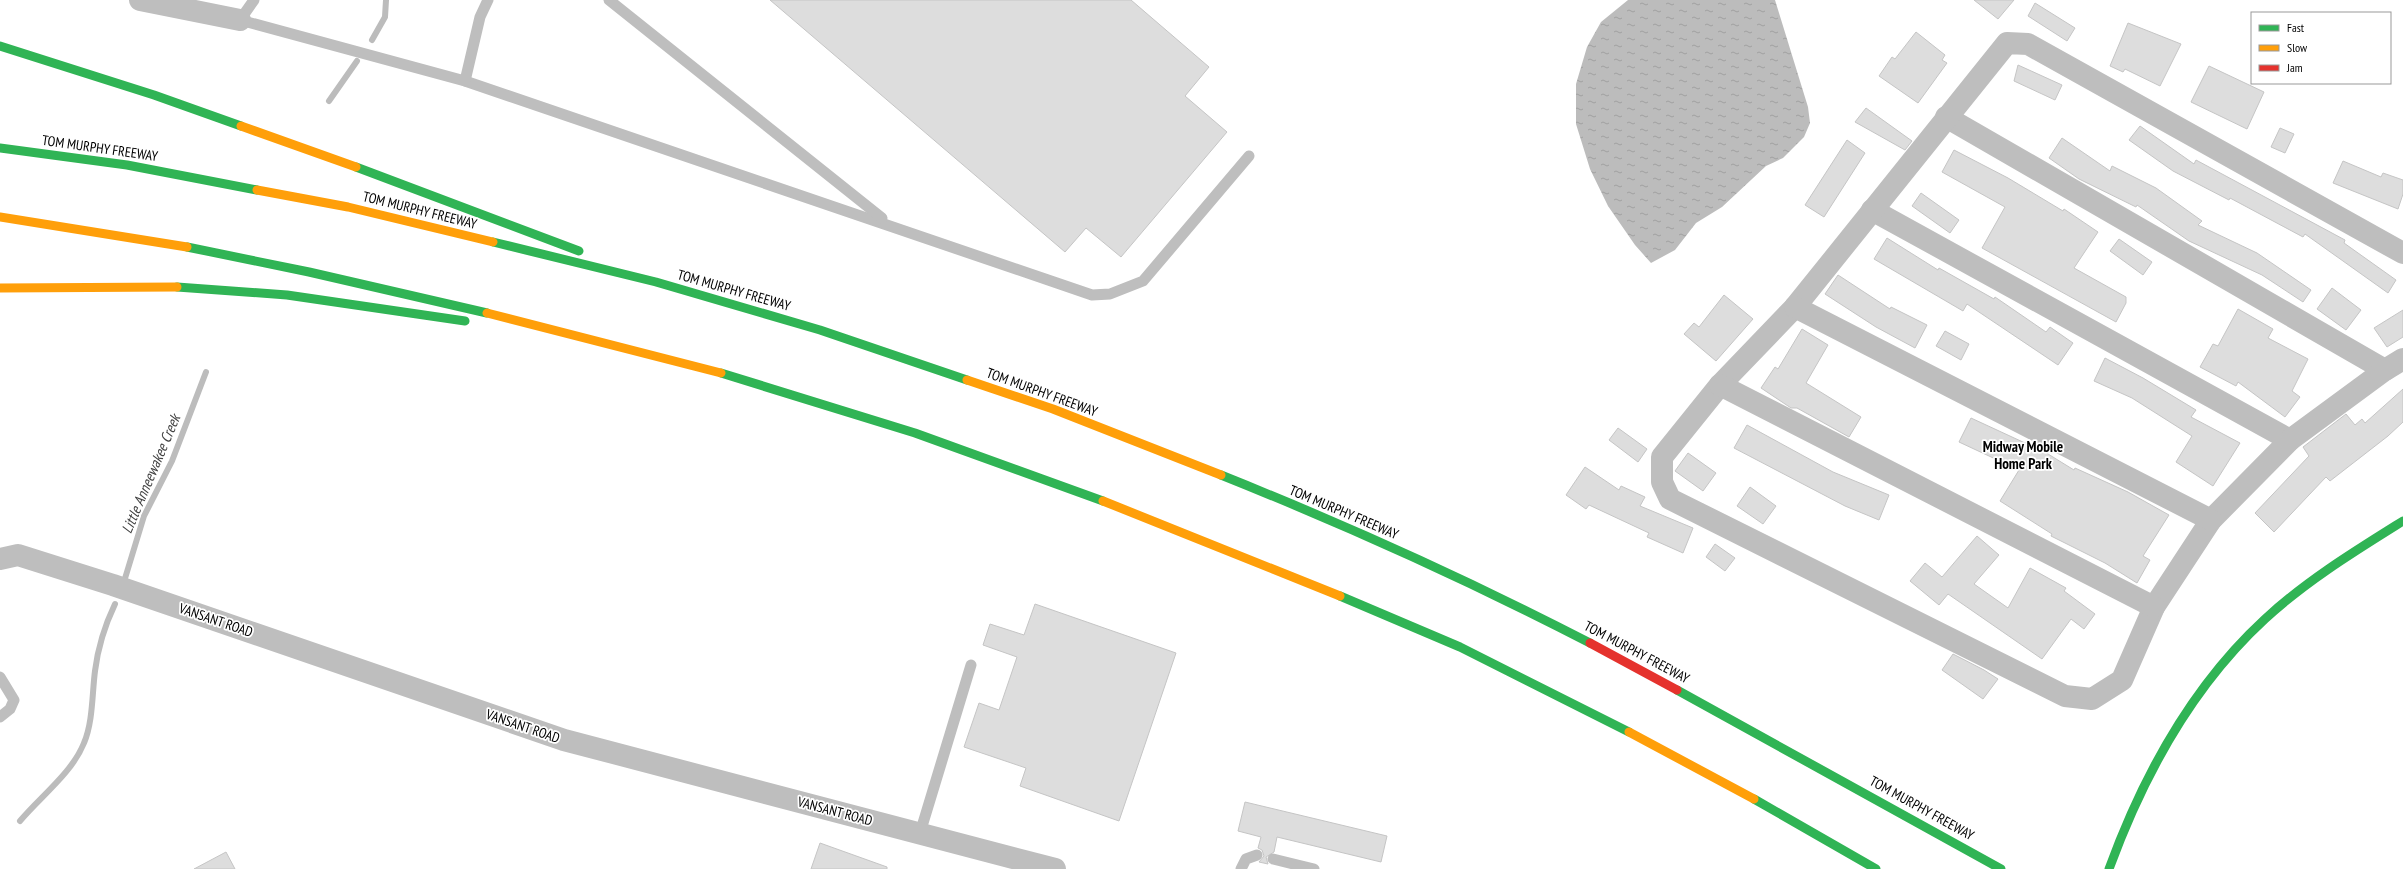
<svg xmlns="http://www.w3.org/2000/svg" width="2403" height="869" viewBox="0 0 2403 869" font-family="'PT Sans Narrow',sans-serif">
<defs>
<pattern id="water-ripples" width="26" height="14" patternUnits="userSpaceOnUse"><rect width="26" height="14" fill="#bcbcbc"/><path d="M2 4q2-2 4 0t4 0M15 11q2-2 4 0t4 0" fill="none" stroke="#a0a0a0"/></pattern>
</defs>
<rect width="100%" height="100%" fill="#fff"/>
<path fill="url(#water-ripples)" d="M1628,0H1775L1808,107L1810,123L1804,137L1783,158L1766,166L1722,207L1696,223L1675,250L1651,263L1635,245L1608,206L1590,169L1576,124V84L1587,47L1601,22Z"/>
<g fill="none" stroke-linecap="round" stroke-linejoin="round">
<g stroke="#bcbcbc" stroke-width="6">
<path d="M372,40L385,17L386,0"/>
<path d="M329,101L357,61"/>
<path d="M123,585L144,516L172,461L206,372"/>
<path d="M20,821C41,796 72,773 84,743C93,722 92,694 95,671C98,647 105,625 115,604"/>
</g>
</g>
<g fill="#ddd" stroke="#c5c5c5">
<path d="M770,0H1131L1209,67L1185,96L1227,132L1121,257L1086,228L1065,252Z"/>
<path d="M1974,0H2014L1998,19Z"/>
<path d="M2035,3L2075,28L2067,41L2028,16Z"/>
<path d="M2128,23L2181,44L2160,86L2125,69L2123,72L2110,66Z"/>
<path d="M1916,32L1945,55L1942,60L1947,63L1918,103L1879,76L1892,57L1895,59Z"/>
<path d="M2018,65L2062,85L2055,100L2014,81Z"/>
<path d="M2209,66L2264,92L2247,129L2191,102Z"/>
<path d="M1866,108L1912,141L1905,150L1855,122Z"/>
<path d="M2140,126L2194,164L2196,160L2345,240L2344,243L2396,280L2388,293L2305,234L2303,237L2230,198L2229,200L2173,171L2129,140Z"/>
<path d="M2280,128L2294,134L2285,153L2271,147Z"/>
<path d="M2062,138L2110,171L2112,166L2156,188L2202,221L2198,225L2257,253L2311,290L2303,302L2262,275L2189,241L2137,205L2136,207L2079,179L2049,158Z"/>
<path d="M1847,140L1865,153L1824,217L1805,205Z"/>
<path d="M1954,150L2008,178L2063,211L2064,209L2098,232L2074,268L2126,297V303L2116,322L1982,248L2005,207L1942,172Z"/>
<path d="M2343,161L2381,177L2383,173L2403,180V194L2398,209L2333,183Z"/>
<path d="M1921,193L1959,220L1950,233L1912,206Z"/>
<path d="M1887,238L1938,270L1939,268L1994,299L1995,297L2046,332L2050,327L2073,343L2058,365L1967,304L1963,311L1874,259Z"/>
<path d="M2119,239L2152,262L2143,275L2110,251Z"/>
<path d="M1838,275L1890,309L1891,307L1927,325L1915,348L1876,327L1825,294Z"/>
<path d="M2332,288L2361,310L2346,330L2317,309Z"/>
<path d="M1724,295L1753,319L1716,361L1684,334L1694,323L1699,327Z"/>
<path d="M2238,309L2273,329L2268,338L2308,359L2292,391L2300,397L2285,417L2238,382L2236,386L2200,367L2213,344L2218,346Z"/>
<path d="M2403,310V337L2387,347L2374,328Z"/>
<path d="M1802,329L1828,345L1806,383L1861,417L1849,437L1797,408H1791L1761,388L1775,367L1778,369Z"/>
<path d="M1945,331L1969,344L1961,360L1936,346Z"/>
<path d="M2105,358L2143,378L2196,410L2191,417L2240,443L2213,486L2176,462L2192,436L2132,398L2094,381Z"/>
<path d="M2403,389V422L2388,436L2330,481L2326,477L2274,532L2255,513L2309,456L2303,447L2346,414L2355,425L2362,419L2365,423Z"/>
<path d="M1971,418L2025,443L2027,441L2074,470L2075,468L2128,492L2169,515L2143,556L2150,560L2137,583L2105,563L2051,536L2052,534L2000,501L2019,470L1959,442Z"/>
<path d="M1747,425L1833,472L1889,495L1879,520L1845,506L1734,448Z"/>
<path d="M1618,428L1647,449L1638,462L1609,440Z"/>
<path d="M1688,453L1716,473L1703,491L1675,471Z"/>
<path d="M1585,467L1619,490L1621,486L1645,497L1640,506L1693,528L1683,553L1647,537L1649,533L1589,505L1586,509L1566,495Z"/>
<path d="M1750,487L1776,506L1763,524L1737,506Z"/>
<path d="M1977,536L1999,555L1974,584L2008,608L2030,568L2066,588L2064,591L2095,614L2084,629L2071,619L2042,659L1948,594L1939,605L1910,581L1925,563L1942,577Z"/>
<path d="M1715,544L1735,558L1725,571L1706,557Z"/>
<path d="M1035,604L1176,653L1119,821L1020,786L1026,768L964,747L979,703L999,710L1017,657L983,645L990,624L1024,635Z"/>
<path d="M1953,654L1984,670L1998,679L1983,699L1942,670Z"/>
<path d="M1245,802L1387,836L1381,862L1277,837L1274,852L1266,857L1268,864L1259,862L1264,856L1262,850L1258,848L1261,837L1238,831Z"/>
<path d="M820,843L887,867V869H811Z"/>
<path d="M226,852L235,869H194Z"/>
</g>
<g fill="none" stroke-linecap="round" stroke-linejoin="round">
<g stroke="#bebebe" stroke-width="11">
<path d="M254,0L240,20L465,81L1092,295L1110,294L1143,281L1249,156"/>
<path d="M609,0L882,218"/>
<path d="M465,81L480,17L488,0"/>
<path d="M0,677L14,700L10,709L0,717"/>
<path d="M920,833L971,665"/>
<path d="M1273,859L1314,869"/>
<path d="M1241,869L1246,859L1257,855"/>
</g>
<g stroke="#bebebe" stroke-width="22">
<path d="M140,0L240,20"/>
<path d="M1946,117L2385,370"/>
<path d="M1872,210L2290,440"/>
<path d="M2403,253L2028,44L2007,43L1795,307L1720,385L1662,457V482L1670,499L2065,696L2092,699L2122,680L2154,607L2211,520L2290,440L2385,370L2403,359"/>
<path d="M1795,307L2211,520"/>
<path d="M1720,385L2154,607"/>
<path d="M0,559L18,555L113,585L564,740L1055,869"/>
</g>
<g stroke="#30b455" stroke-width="9">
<path d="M0,46L154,95L241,126"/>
<path d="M0,148L127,165L257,190"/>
<path d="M356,167L579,251"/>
<path d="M493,242L656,282L820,330L967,380"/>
<path d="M187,247L309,272L487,313"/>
<path d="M177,287L287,295L465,321"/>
<path d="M721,373L915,433L1103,501"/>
<path d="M1221,475C1346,525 1470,581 1590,643"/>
<path d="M1340,596L1460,647L1629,732"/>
<path d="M1677,690L2001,869"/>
<path d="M1754,799L1876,869"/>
<path d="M2109,869C2143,776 2191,687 2265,619C2306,581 2355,551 2403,521"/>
</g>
<g stroke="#ff9f0a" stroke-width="9">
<path d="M241,126L356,167"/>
<path d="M257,190L348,207L493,242"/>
<path d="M0,217L187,247"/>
<path d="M0,288L177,287"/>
<path d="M487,313L721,373"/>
<path d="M967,380L1053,409L1221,475"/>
<path d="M1103,501L1340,596"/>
<path d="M1629,732L1754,799"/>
</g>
<path stroke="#e5322d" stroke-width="9" d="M1590,643L1677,690"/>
</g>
<g text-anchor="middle" stroke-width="3.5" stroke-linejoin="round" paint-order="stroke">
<g font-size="14" fill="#000" stroke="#fff">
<text transform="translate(100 148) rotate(8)" y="5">TOM MURPHY FREEWAY</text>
<text transform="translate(420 210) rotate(14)" y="5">TOM MURPHY FREEWAY</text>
<text transform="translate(734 290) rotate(16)" y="5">TOM MURPHY FREEWAY</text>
<text transform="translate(1042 392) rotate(20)" y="5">TOM MURPHY FREEWAY</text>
<text transform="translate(1344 512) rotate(23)" y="5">TOM MURPHY FREEWAY</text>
<text transform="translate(216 620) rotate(19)" y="5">VANSANT ROAD</text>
<text transform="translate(1637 652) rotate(28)" y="5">TOM MURPHY FREEWAY</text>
<text transform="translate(523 726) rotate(19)" y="5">VANSANT ROAD</text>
<text transform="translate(1922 808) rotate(29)" y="5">TOM MURPHY FREEWAY</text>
<text transform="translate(835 811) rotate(15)" y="5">VANSANT ROAD</text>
</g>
<g font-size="15" font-weight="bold" fill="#000" stroke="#fff">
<text x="2023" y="452">Midway Mobile<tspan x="2023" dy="17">Home Park</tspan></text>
</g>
<g font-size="15" font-style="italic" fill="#414141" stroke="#fff">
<text transform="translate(151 474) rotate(-67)" y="5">Little Anneewakee Creek</text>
</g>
</g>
<rect x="2251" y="12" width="140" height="72" fill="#ffffff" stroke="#999999"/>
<rect x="2259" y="25" width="20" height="6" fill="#30b455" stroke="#999999"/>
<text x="2287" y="32" font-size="12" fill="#000000">Fast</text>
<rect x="2259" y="45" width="20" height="6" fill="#ff9f0a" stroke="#999999"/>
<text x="2287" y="52" font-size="12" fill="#000000">Slow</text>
<rect x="2259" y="65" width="20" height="6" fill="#e5322d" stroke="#999999"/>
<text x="2287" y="72" font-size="12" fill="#000000">Jam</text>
</svg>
